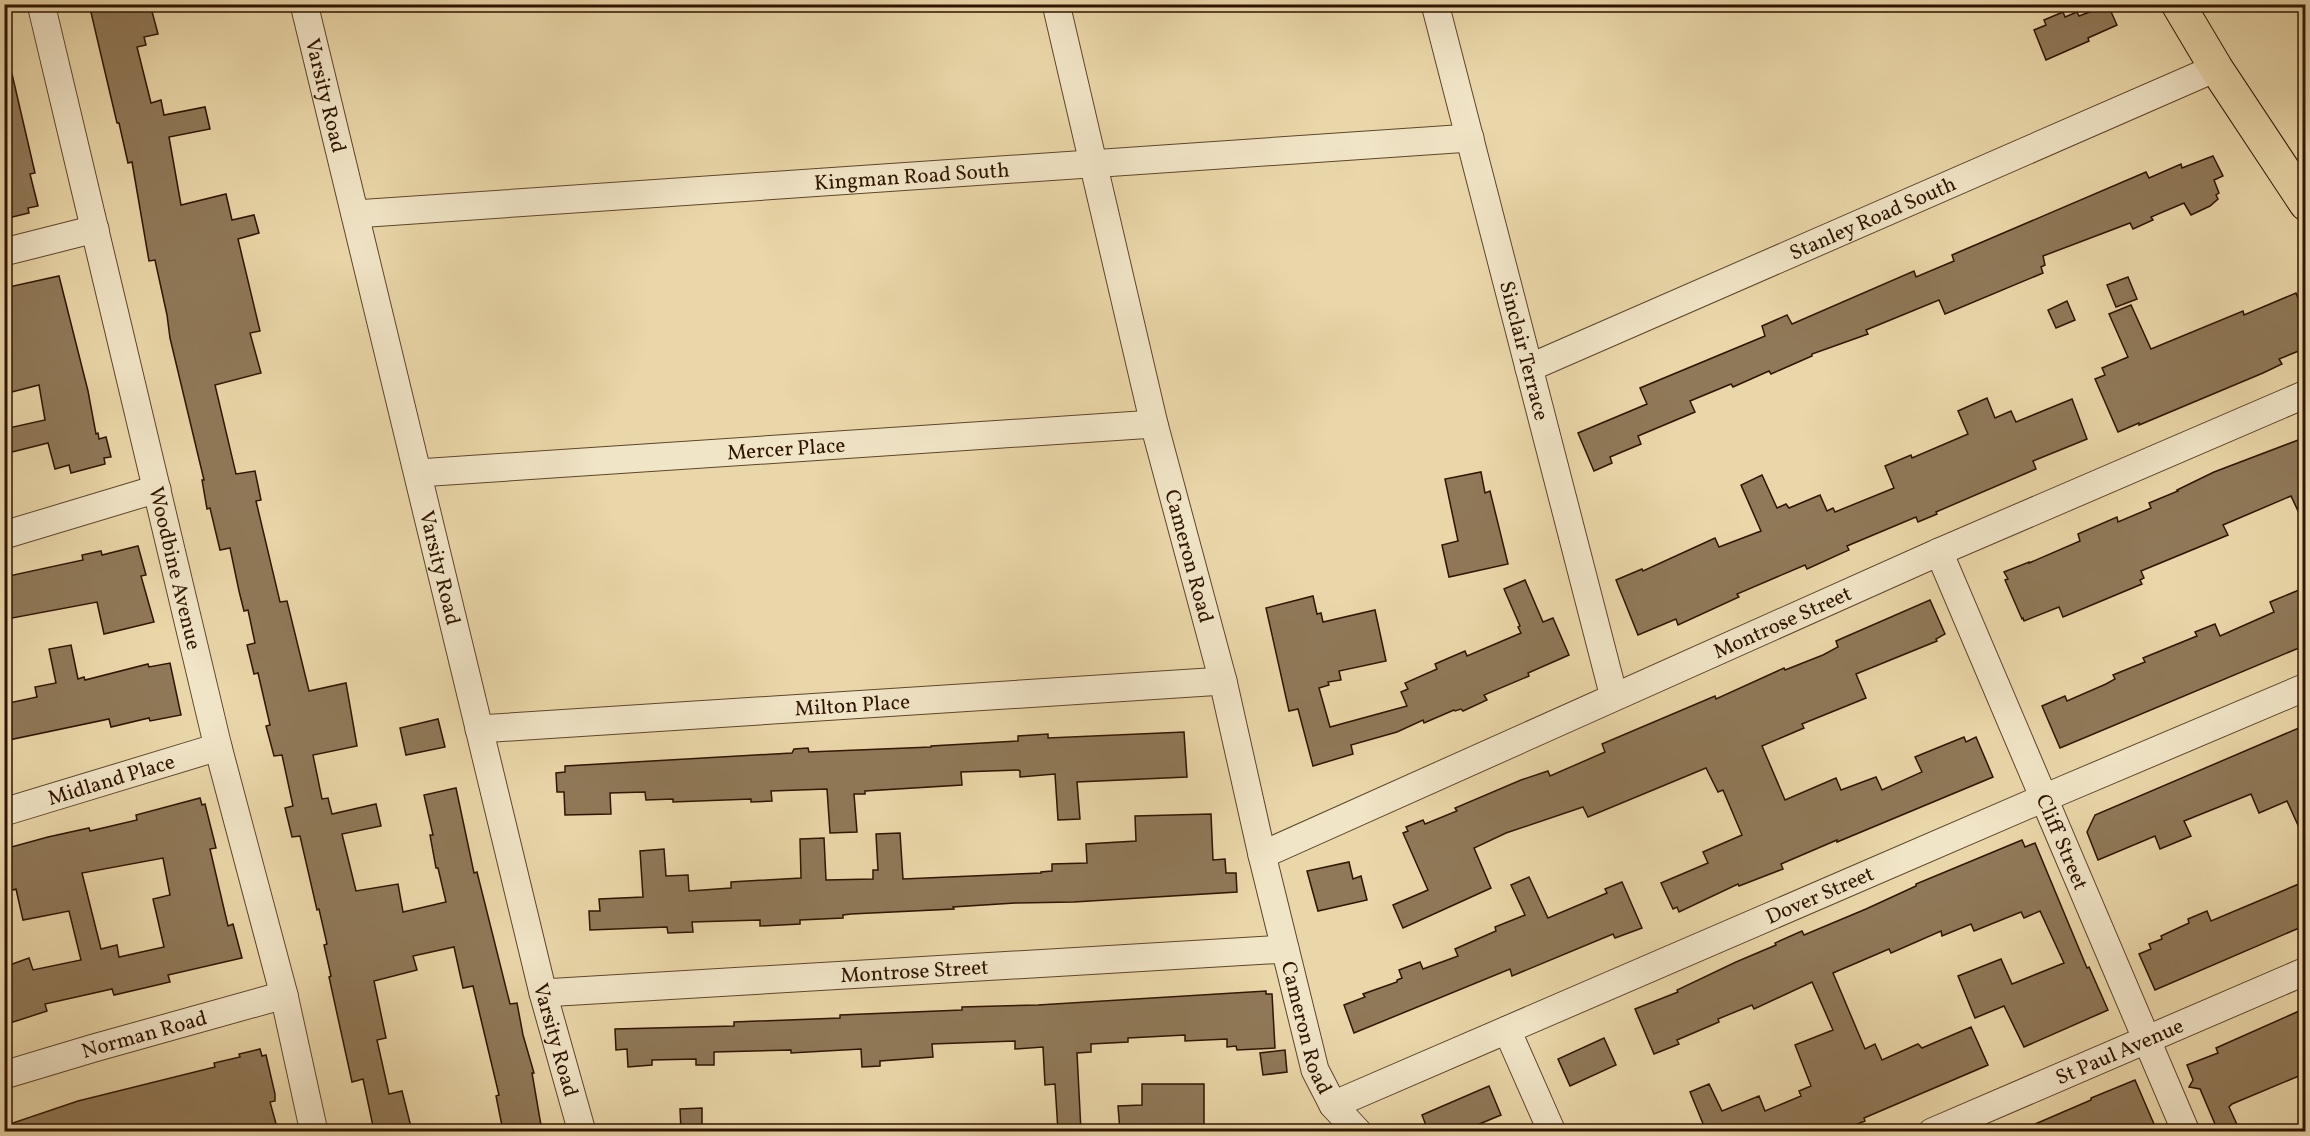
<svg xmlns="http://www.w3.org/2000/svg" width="2310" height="1136" viewBox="0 0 2310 1136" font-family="Vollkorn,serif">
<rect width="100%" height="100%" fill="#ead7a9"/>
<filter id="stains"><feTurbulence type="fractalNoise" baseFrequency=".00333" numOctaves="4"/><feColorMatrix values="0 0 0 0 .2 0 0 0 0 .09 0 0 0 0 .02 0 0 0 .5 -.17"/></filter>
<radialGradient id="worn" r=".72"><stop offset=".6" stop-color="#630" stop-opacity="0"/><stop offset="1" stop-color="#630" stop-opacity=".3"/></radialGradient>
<g fill="#907958" stroke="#2f1400" stroke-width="1.5" fill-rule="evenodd">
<path d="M89,4H150L158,34L144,37L146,45L137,47L151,103L161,100L164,115L205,107L210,129L169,137L181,205L226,194L232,220L254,215L259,233L238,239L260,331L250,333L261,373L215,385L236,474L255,471L261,500L256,501L280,602L287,601L309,691L346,683L357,746L313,755L322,799L328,798L332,814L376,804L381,826L342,834L356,891L398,884L403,912L446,902L438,868H436L430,835H433L424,795L456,788L474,873L477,872L510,1004L517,1003L523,1035L534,1073H532L542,1131H503L496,1096L499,1095L473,986L463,988L454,947L413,956L417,970L374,981L386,1038L377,1040L389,1094L402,1091L412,1131H374L363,1079L352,1082L329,977L331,976L324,945L327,944L319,909L317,910L300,836L292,837L285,808L293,806L282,755L274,756L266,726L270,725L258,673L254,674L247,645L255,643L248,610L244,611L239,591L230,548L220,550L210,508L207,509L202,480H204L170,338L167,315L155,260L149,261L132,162L128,163L119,123H117Z"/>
<path d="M2108,5L2117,25L2088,38L2089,41L2046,60L2034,30L2046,25L2044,20L2063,12L2065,17L2077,12L2079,16Z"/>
<path d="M12,74L35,173L30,174L38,206L28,208L29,213L4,219V75Z"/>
<path d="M2213,156L2223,176L2214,180L2219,193L2216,195L2218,199L2210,206L2191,215L2184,203L2151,217L2153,220L2133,229L2130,223L2043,256L2045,265L2041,267L2043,273L1945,314L1939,300L1866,330L1868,334L1812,354V356L1771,374L1769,371L1733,387L1731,384L1690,401L1695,412L1638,436L1641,444L1610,457L1612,463L1594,471L1578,433L1647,404L1640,388L1765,336L1762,326L1787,315L1792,324L1914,271L1916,277L1954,261L1952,255L2146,172L2149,178L2181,164L2182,168Z"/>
<path d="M59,276L88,391L96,434L98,433L99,439L106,437L111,457L104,458L105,464L71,473L69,465L55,469L48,443L4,454V429L45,420L39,385L4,394V288Z"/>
<path d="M2128,277L2137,299L2116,307L2107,285Z"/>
<path d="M2296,293L2298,298L2306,295V348L2279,359L2282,364L2263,373L2139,425V423L2118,432L2095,379L2105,375L2102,368L2128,357L2109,314L2131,305L2151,349L2243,311L2244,315Z"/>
<path d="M2067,301L2075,320L2056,328L2048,310Z"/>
<path d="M1987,398L1995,418L2011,411L2016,422L2072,399L2087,439L2033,461L2036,469L1936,512L1937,514L1918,522L1916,517L1847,546L1849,550L1807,569L1805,565L1737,594L1739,597L1678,625L1676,619L1638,635L1616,580L1642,569L1643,571L1715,538L1719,547L1761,531L1741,485L1762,475L1777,508L1786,504L1789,508L1820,495L1827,511L1833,508L1835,512L1894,488L1885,466L1911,455L1912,458L1968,434L1958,411Z"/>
<path d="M2306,437V528L2291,496L2223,525L2228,535L2141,571L2144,578L2140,580L2142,584L2063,617L2059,607L2024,621L2023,618L2022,619L2005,580L2008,579L2004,572L2029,562V563L2080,541L2078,534L2117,517L2118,522L2151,508L2149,503L2178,491L2177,490L2214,472Z"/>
<path d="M1481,472L1485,493L1490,491L1508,564L1449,577L1442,545L1458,541L1445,479Z"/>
<path d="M138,546L146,575L141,576L154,622L104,634L97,602L7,619L4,608V577L83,560L82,555L101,551L102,555Z"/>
<path d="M1525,580L1543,622L1553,618L1569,655L1528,673L1529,676L1484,695L1487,700L1463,711L1461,709L1455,711L1454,710L1424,723L1423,720L1397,732L1351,745L1353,754L1313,766L1298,709L1289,711L1266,608L1313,596L1317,614L1321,613L1323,622L1375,610L1386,661L1339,671L1341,680L1328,682L1329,685L1319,688L1330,727L1407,706L1401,692L1408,689L1405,683L1437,669L1435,664L1465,651L1467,656L1521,633L1518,627L1520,626L1504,589Z"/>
<path d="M2306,587V645L2060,748L2042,706L2065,696L2067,701L2106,684L2115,679L2113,675L2145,662L2143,658L2197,636L2195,632L2215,624L2220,636L2274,612L2270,602Z"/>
<path d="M1930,600L1945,634L1936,639L1937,641L1856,674L1866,698L1802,724L1804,728L1762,746L1785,800L1836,778L1841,790L1876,777L1882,790L1922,772L1915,757L1964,737L1966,742L1976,737L1993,777L1837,842V840L1781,864L1783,869L1739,886L1738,884L1679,912L1677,907L1673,909L1661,883L1708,863L1703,852L1742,835L1723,790L1718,792L1706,768L1588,817L1583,807L1506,833L1474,848L1491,888L1403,928L1393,905L1428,890L1403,833L1408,831L1406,827L1423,820L1425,824L1457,811L1455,808L1521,780L1548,771L1550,776L1605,752L1602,744L1715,696L1716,699L1784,668L1785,670L1823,655L1838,647L1836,641Z"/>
<path d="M71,645L78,679L84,677L85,680L148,664L149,667L170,663L181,715L150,721L149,718L111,727L109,719L4,741V704L37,697L35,687L56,683L49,649Z"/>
<path d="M438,719L445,747L406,755L400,728Z"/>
<path d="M2306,725V843L2287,801L2259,813L2251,794L2184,821L2191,836L2160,849L2155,836L2098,860L2087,832L2095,815Z"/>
<path d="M1184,732L1187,777L1077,782L1080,819L1058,820L1055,774L1020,777V771L1018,770L961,772L962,785L865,791V794H854L857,832L830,833L827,789L771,791L772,801L751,802V799L673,802V799L646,800L645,792L610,793L611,814L565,815L564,792H557L556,773L565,772V766L792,753L794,749L808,748L809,752L931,747V746L1018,741V736L1048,734V738Z"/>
<path d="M200,798L202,805L205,804L216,848L210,849L228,926L233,924L242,958L168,975L170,982L114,995L112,989L45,1004L47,1011L4,1025V967L29,958L33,970L81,960L69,911L23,920L16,889L4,893V849L48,837L89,828L90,831L137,820L136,815ZM163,858L170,895L153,899L164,947L119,957L117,945L101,949L82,873Z"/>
<path d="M1211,814L1213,860L1225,859L1226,873H1236L1237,892L1074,902L1015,903L953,907L954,909L851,914L843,915V918L800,920V924L760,926V920L692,922L693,932L668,933L667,927L590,930L589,911H600L599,899L643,897L640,851L664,849L666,876L688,875L689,891L731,888V882L801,878L800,839L824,838L826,880L873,879V870H878L876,834L900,833L903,879L1041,873V872L1052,871V864L1087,863L1086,844L1136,841L1135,816Z"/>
<path d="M2022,840L2025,847L2035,843L2087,968L2089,967L2108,1010L2024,1047L2004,1006L1975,1018L1958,976L2001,959L2012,984L2064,963L2040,911L2024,918L2021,912L1974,931L1971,924L1942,936L1941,931L1891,953L1889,949L1833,973L1865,1049L1875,1044L1882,1060L1918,1044L1922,1048L1971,1027L1988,1065L1864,1118L1865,1121L1840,1131L1838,1125L1827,1131H1706L1690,1092L1709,1084L1722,1111L1759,1096L1765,1111L1801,1096L1799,1091L1811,1086L1795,1045L1833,1030L1812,982L1754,1009L1752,1005L1718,1019L1719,1022L1677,1040L1679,1044L1654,1054L1635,1009L1678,992L1677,990L1736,962L1776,945L1775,943L1802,931L1804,935L1866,909L1916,886V884Z"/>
<path d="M1349,862L1353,879L1361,876L1367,900L1318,911L1307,871Z"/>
<path d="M1529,877L1548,918L1607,893L1605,889L1622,882L1642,928L1615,938L1613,934L1512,976L1510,969L1354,1033L1344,1005L1365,997L1363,994L1397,982V980L1402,978L1399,970L1420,962L1423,969L1458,956L1455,949L1496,931L1495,927L1525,915L1511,885Z"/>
<path d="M2306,881V925L2155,990L2139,954L2151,949L2149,944L2162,939L2161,936L2189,923L2188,919L2207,911L2211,921Z"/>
<path d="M1266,991V994H1272L1275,1048L1237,1050L1236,1046L1227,1047V1039L1185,1041V1035L1128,1038V1042L1091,1044V1052L1077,1053L1081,1131H1058L1055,1084L1045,1085L1043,1047L1015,1049V1041L932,1044L933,1057L880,1061V1066L862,1067L861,1049L791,1053V1050L714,1052V1065H696V1059L652,1060V1065L628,1067L627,1049L616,1050L615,1029L734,1026V1022L840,1018V1015L962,1010V1007L1038,1005Z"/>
<path d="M2306,1008V1073L2232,1104L2229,1107L2240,1131H2218L2200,1089L2189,1087L2193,1080L2187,1065L2218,1053L2216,1048Z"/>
<path d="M1604,1038L1616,1065L1570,1086L1558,1059Z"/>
<path d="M260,1049L262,1056L266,1055L275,1094V1101L270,1102L278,1131H125L124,1126L95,1131H4V1126L78,1101L215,1067L214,1063L240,1057L239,1054Z"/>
<path d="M1285,1050L1287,1072L1263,1075L1260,1053Z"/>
<path d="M2135,1080L2157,1131H2019L2091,1100V1098Z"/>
<path d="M1142,1084H1204V1131H1120L1118,1106L1142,1105Z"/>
<path d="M1489,1086L1501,1115L1477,1125L1480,1131H1428L1422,1115Z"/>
<path d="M702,1108V1131H681L680,1109Z"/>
</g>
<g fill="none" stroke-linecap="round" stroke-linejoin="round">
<g stroke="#5e452a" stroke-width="29">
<g id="street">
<path id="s1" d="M41,4L218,747L284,995L314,1132"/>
<path id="s2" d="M304,4L543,993L582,1132"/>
<path id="s3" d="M1056,4L1154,424L1223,681L1262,855L1315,1070L1333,1105L1358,1132"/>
<path id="s4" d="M1435,4L1614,697"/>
<path id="s5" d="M355,214L1470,138"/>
<path d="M4,252L95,229"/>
<path id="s6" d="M1529,368L2216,68"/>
<path id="s7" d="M418,473L1154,424"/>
<path d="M4,535L157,489"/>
<path id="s8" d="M1939,552L2186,1132"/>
<path id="s9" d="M479,729L1223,681"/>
<path id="s10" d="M4,812L218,747"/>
<path id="s11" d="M1262,855L1939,552L2306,394"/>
<path id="s12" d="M543,993L1285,949"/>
<path d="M1507,1030L1552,1132"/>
<path id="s13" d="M4,1075L94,1048L284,995"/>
<path id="s14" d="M1333,1105L2044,798L2306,687"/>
<path id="s15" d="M1932,1132L2306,971"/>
</g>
</g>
<g stroke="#2f1400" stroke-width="35">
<path id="primary" d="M2178,4L2216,68L2306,204"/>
</g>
<use href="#street" stroke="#f1e5c7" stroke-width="27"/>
<use href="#primary" stroke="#ead7a9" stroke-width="33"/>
</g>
<g text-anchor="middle" stroke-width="5" stroke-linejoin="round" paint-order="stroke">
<g font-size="21" fill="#2f1400" stroke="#f1e5c7">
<text dy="7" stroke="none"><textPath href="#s2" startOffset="94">Varsity Road</textPath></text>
<text dy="7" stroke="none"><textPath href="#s5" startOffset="558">Kingman Road South</textPath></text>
<text dy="7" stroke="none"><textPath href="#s6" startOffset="375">Stanley Road South</textPath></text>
<text dy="7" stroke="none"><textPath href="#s4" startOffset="358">Sinclair Terrace</textPath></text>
<text dy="7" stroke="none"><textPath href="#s7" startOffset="369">Mercer Place</textPath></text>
<text dy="7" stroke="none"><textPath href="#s3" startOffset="568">Cameron Road</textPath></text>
<text dy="7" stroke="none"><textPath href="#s1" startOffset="580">Woodbine Avenue</textPath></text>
<text dy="7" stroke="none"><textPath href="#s2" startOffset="580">Varsity Road</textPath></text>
<text dy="7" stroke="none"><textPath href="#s11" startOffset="570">Montrose Street</textPath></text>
<text dy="7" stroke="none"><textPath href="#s9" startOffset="374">Milton Place</textPath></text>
<text dy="7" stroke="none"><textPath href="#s10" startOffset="112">Midland Place</textPath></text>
<text dy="7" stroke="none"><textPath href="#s8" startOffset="315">Cliff Street</textPath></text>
<text dy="7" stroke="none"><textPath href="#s14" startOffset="530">Dover Street</textPath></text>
<text dy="7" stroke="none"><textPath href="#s12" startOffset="372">Montrose Street</textPath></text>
<text dy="7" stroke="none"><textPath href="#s3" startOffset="1054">Cameron Road</textPath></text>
<text dy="7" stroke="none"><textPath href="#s13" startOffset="146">Norman Road</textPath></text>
<text dy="7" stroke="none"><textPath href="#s2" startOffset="1066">Varsity Road</textPath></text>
<text dy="7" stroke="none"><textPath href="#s15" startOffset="204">St Paul Avenue</textPath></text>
</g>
</g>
<rect width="2310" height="1136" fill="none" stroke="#ead7a9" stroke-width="24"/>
<rect x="6" y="6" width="2298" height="1124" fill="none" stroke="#2f1400" stroke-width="3"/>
<rect x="12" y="12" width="2286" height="1112" fill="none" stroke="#2f1400" stroke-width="1.5"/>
<rect width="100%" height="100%" filter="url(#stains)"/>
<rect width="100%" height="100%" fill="url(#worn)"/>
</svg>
